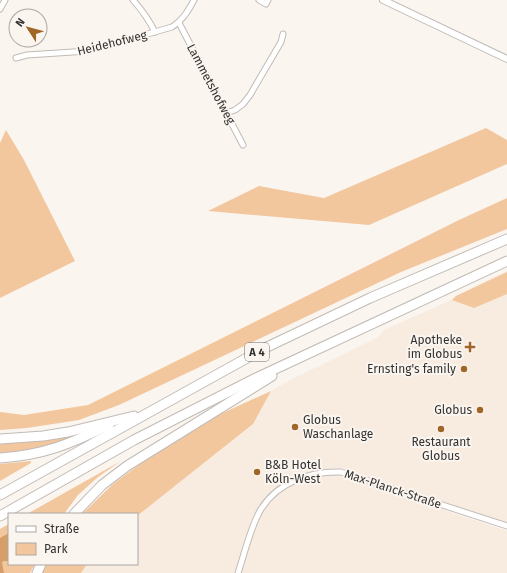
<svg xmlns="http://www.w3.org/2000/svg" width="507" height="573" viewBox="0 0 507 573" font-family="'Fira Sans',sans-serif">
<rect width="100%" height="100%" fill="#fbf5f0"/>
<path fill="#f8ebe0" d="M507,271V523L342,468L320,469L507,531V573H81L87,564H137V516L253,424L271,391L290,380L377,338L384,330L451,300L456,296Z"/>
<g fill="#f3c79e">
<path d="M486,128L507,140V164L369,225L208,211L259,186L324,198Z"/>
<path d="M6,130L24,160L75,261L0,298V143Z"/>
<path d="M507,198V229L401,272L119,405L79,420L27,428L0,430V412L24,415L88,405L459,220Z"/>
<path d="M507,272V294L474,308L452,300L456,296Z"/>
<path d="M271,391L253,424L137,516V514H82L113,484L155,453L203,422Z"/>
<path d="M72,435L74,437L43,449L0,455V442Z"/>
<path d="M31,461V463L0,481V464Z"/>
<path d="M121,461L98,477L78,495L64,514H27Z"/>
<path d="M9,524V564H35L30,573H0V529Z"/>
<path d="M46,564H87L81,573H42Z"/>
</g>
<path fill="#d69e69" d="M9,533V561H3L2,563L4,573H0V538Z"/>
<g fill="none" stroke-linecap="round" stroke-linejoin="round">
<g stroke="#c1bbb6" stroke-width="7">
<g id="minor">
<path d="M133,0C142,10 149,20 155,32"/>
<path d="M259,0L266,4L268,0"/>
<path d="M0,9L5,0"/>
<path d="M179,23L243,145"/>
<path d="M16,58L27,55L88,51L172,27C183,20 188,11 194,0"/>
<path d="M226,113L235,110L243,104L250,95L281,42L283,34"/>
<path d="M238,573C245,552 250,528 261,509C278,482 310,471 341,472L507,526"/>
</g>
</g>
<g stroke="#c1bbb6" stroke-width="8">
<path id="tertiary" d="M383,0L507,59"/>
</g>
<g stroke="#c1bbb6" stroke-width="11">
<g id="motorway">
<path d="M0,439L43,436L68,432L134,416"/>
<path d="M0,458C44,455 70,444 109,425"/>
<path d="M0,495L265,348L370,298L507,239"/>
<path d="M74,514L102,485L127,466L272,376"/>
<path d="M0,516L134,440L256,378L507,261"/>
<path d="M37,573L41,564"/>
</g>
</g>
<use href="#minor" stroke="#fff" stroke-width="5"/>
<use href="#tertiary" stroke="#fff" stroke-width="6"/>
<use href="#motorway" stroke="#fff" stroke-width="9"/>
</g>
<g fill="#a16627" stroke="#fbf5f0" stroke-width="1.5">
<path d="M468 341h4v4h4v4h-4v4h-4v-4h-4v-4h4z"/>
<circle cx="464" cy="369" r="4"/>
<circle cx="480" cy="410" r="4"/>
<circle cx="295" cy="427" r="4"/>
<circle cx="441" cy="429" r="4"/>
<circle cx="257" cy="472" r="4"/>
</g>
<g text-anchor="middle" stroke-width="4" stroke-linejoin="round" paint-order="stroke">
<rect fill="#fbf5f0" stroke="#706c6a" stroke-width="1" x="245" y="343" width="24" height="18" rx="3"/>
<g font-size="11" font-weight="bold" fill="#343230">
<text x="257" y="356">A 4</text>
</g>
<g font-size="12" fill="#343230" stroke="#fbf5f0">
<text transform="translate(112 43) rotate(-14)" y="4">Heidehofweg</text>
<text transform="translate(211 84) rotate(62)" y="4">Lammetshofweg</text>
<text transform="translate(393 489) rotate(18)" y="4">Max-Planck-Straße</text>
</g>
<g font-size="12" fill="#343230" stroke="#fbf5f0" text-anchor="end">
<text x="462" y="344">Apotheke<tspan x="462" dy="14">im Globus</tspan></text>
<text x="456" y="373">Ernsting's family</text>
<text x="472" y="414">Globus</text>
<text x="303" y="424" text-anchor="start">Globus<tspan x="303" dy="14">Waschanlage</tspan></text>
<text x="441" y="446" text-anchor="middle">Restaurant<tspan x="441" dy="14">Globus</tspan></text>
<text x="265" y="469" text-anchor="start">B&amp;B Hotel<tspan x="265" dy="14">Köln-West</tspan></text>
</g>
</g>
<rect x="8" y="513" width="130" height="52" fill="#fbf5f0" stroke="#aba7a3"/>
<rect x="16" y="526" width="20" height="6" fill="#ffffff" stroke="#aba7a3"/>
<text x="44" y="533" font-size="12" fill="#343230">Straße</text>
<rect x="16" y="543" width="20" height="12" fill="#f3c79e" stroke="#aba7a3"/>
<text x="44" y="553" font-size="12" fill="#343230">Park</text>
<g transform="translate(28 28) rotate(306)"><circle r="19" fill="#fbf5f0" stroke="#aba7a3"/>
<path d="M0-3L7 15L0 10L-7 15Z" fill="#a16627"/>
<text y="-6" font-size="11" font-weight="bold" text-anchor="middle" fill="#343230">N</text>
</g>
</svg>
